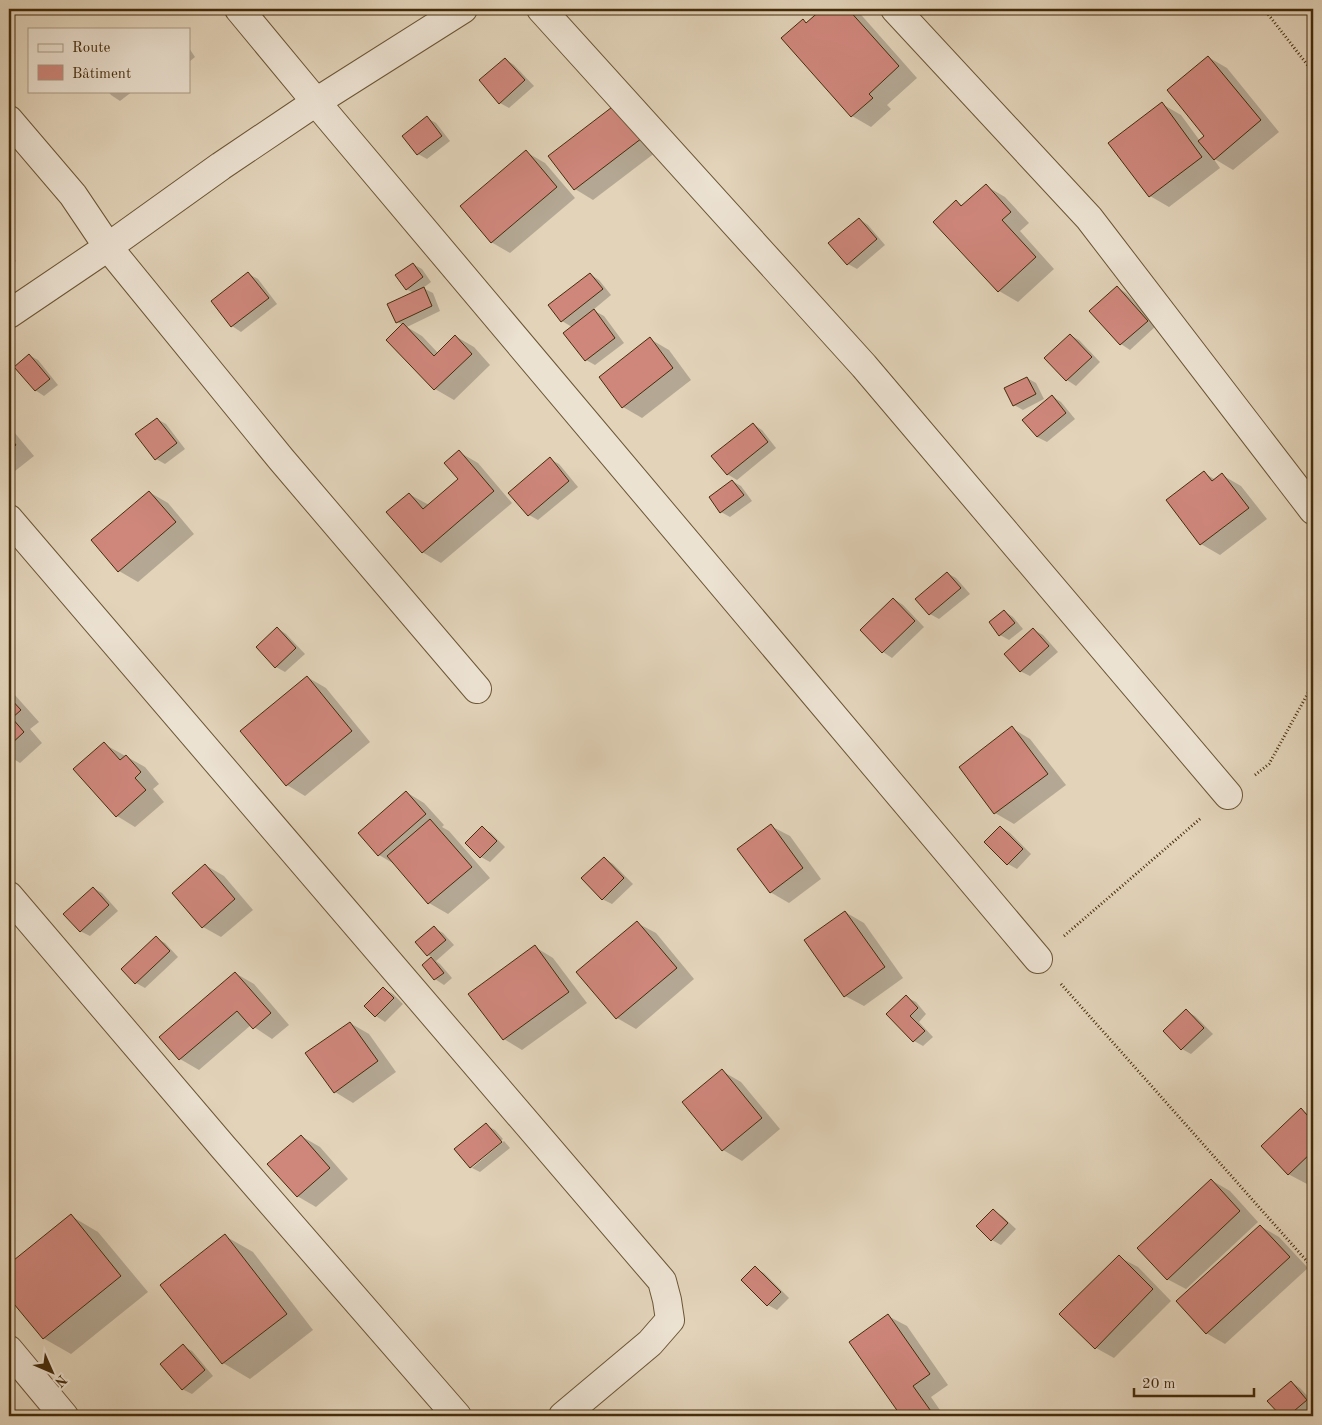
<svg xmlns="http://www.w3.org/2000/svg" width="1322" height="1425" viewBox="0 0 1322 1425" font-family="'Old Standard TT',serif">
<rect width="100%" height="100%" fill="#e2d3b9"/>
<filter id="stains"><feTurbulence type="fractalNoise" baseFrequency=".004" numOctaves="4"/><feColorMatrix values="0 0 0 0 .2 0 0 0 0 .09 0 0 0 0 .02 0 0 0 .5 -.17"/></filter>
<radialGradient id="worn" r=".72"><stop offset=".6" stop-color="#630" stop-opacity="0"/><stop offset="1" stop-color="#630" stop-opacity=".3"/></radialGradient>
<g fill="#0003">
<path d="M824,9H856L917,78L887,105L891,109L871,127L852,116L783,38L803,21L807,23Z"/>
<path d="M189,48L195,57L189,62Z"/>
<path d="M1208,57L1227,68L1279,132L1233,170L1213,158L1220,168L1169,207L1150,196L1162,104L1181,115L1200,141L1206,136Z"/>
<path d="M505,59L514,65L534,86L509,108L500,103Z"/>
<path d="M108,91H133L120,101L111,95Z"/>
<path d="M639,113L664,146L593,200L575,189Z"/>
<path d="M427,118L436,123L450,141L427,159L418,154Z"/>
<path d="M526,152L545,163L575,198L510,253L491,242Z"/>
<path d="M986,186L1005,197L1029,223L1020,231L1054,269L1018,302L999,291L935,222L956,201L963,206Z"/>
<path d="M859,219L868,225L885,245L857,269L848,264Z"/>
<path d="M9,253L16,261L9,267Z"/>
<path d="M413,264L422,269L431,282L423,288L433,293L440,311L407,327L422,336L438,353L455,336L474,347L490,365L454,400L435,389L403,325L397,322L414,293L406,289Z"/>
<path d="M249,274L258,279L277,304L241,332L232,326L213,302Z"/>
<path d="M590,274L599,280L611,295L593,310L604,316L624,343L595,365L586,360L572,327L562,321L550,306Z"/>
<path d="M1117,287L1126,293L1156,326L1130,350L1121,344L1091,311Z"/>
<path d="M1070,335L1079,340L1100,362L1076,386L1067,380L1046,358Z"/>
<path d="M650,339L669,350L691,380L642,418L623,407Z"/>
<path d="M29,355L38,360L58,385L44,396L35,390Z"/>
<path d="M1027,378L1036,383L1044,399L1023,410L1014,405Z"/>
<path d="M1052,396L1061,402L1075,419L1047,442L1037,437Z"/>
<path d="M9,401L13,405L9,409Z"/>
<path d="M157,419L166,424L185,449L165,464L156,459Z"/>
<path d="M753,424L762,430L776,448L737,480L727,474Z"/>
<path d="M9,426L34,456L15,471L9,467Z"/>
<path d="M459,452L478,463L512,503L441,563L422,552L409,494L429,505L459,479Z"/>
<path d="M550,459L559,464L578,487L538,520L529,515Z"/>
<path d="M1204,473L1216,480L1222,475L1241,486L1267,519L1220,555L1201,544L1168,501Z"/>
<path d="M732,481L741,486L752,501L730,517L721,512Z"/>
<path d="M149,492L168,503L194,534L138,582L119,571L93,540Z"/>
<path d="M947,573L956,578L970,594L939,619L930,614Z"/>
<path d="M894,599L903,605L924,627L892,658L883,652L862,630Z"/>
<path d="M1004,611L1013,617L1023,629L1009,640L1000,635Z"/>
<path d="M277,628L286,634L305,654L285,672L276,667Z"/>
<path d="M1034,630L1043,635L1058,652L1030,676L1020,671Z"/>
<path d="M307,677L326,688L370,742L305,796L287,785Z"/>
<path d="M9,690L14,694L39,722L30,729L42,743L20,763L9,756Z"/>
<path d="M1012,728L1030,739L1066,785L1014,824L995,813L960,767Z"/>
<path d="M104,744L145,767L159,784L153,789L164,802L135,827L117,816Z"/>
<path d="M406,792L424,803L444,825L442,827L449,831L490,878L448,914L429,903L396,865L379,855Z"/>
<path d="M771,826L790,836L821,879L789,903L770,892Z"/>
<path d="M1001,827L1010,833L1031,854L1017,869L1008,864Z"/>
<path d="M482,828L491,833L505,847L490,862L481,857Z"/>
<path d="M604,858L613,864L633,884L612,904L602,899Z"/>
<path d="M205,865L224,876L253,910L221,937L203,927Z"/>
<path d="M93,888L102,893L118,911L90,936L80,931Z"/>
<path d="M845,912L864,923L903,978L864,1006L845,996Z"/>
<path d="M637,923L656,933L694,979L636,1029L617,1018Z"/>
<path d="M434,928L443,933L454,945L436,961L440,964L452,978L444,985L435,979L423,965L433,958L428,955Z"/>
<path d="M156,938L165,943L178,957L145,988L136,983Z"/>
<path d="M535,947L553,958L587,1003L522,1050L504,1039Z"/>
<path d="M235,973L254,984L289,1025L272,1039L251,1025L199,1070L180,1059Z"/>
<path d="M384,989L393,994L403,1004L385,1022L376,1016Z"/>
<path d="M906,997L916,1002L926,1014L919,1022L933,1037L923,1046L914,1041Z"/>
<path d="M1186,1011L1195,1016L1213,1034L1191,1054L1182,1049L1165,1031Z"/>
<path d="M350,1023L369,1034L396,1072L353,1103L335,1092Z"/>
<path d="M722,1071L741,1082L780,1129L742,1161L723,1150L684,1102Z"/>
<path d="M1301,1110L1313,1117V1179L1307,1184L1288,1174Z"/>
<path d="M486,1125L495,1130L503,1139L472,1165V1168L471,1167Z"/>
<path d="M301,1136L320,1147L348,1179L316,1207L297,1196Z"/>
<path d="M504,1141L510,1148L480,1172L472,1168Z"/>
<path d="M1211,1180L1230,1191L1258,1222L1186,1289L1167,1279Z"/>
<path d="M993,1211L1002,1216L1016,1229L1001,1245L992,1240L978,1226Z"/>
<path d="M71,1216L98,1232L148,1292L71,1354L43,1338L9,1296V1266Z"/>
<path d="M1260,1226L1279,1237L1308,1268L1225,1344L1206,1333Z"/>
<path d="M225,1236L253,1252L313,1330L250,1379L223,1363Z"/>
<path d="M1119,1257L1138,1267L1171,1301L1114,1358L1096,1348Z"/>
<path d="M755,1268L764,1273L789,1298L777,1310L768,1305Z"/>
<path d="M888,1316L907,1326L948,1385L931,1397L944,1416H902L851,1342Z"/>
<path d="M183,1346L192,1351L213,1376L192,1394L182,1389Z"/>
<path d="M1291,1382L1300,1388L1313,1402V1407L1303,1416H1283L1269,1401Z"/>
</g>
<g fill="#cf877c" stroke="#452c0b">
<path d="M822,9H848L899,66L869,94L873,98L851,117L781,38L803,19L806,23Z"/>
<path d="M1208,56L1261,120L1214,160L1198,141L1204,136L1167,90Z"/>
<path d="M505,58L525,80L499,104L479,80Z"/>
<path d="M620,101L646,135L574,190L548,156Z"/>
<path d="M1162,102L1202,157L1149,197L1108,143Z"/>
<path d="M427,116L442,136L417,155L402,136Z"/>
<path d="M526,150L557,187L491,243L460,206Z"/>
<path d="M986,184L1011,212L1002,220L1036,257L998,292L933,222L956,200L961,206Z"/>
<path d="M859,218L877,239L847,265L828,243Z"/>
<path d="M413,263L423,277L406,290L395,275Z"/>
<path d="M248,272L269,298L231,327L211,301Z"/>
<path d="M590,273L603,289L561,322L548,305Z"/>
<path d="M1117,286L1148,321L1120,345L1089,311Z"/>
<path d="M424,287L432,306L396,323L387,304Z"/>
<path d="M594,309L615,338L585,361L563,333Z"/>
<path d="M403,323L434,356L455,335L472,354L434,390L386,340Z"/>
<path d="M1070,334L1092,357L1066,381L1044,358Z"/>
<path d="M650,337L673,368L622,408L599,377Z"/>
<path d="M29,354L50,379L35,391L14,367Z"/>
<path d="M1027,377L1036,394L1013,406L1004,388Z"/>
<path d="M1052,395L1066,413L1037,437L1022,420Z"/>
<path d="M157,418L177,443L155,460L135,434Z"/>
<path d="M753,423L768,442L727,475L711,456Z"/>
<path d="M9,436L16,445L9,451Z"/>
<path d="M459,450L494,491L422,553L386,512L409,493L423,509L458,479L444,463Z"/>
<path d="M550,457L569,481L528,516L508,493Z"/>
<path d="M1204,471L1212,481L1222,473L1249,508L1200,545L1166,500Z"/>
<path d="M732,480L744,495L720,513L709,497Z"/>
<path d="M149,491L176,522L118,572L91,540Z"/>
<path d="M947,572L961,588L929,615L915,599Z"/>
<path d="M893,598L915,621L882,653L860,630Z"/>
<path d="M1004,610L1015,623L999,636L989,622Z"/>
<path d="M277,627L296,648L275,668L256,647Z"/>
<path d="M1033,628L1049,646L1020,672L1004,654Z"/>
<path d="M307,676L352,731L286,786L240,731Z"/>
<path d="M9,697L21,710L12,718L24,732L9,746Z"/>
<path d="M1012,726L1048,774L994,814L959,767Z"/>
<path d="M104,742L120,760L126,755L141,772L135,778L146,790L116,817L73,769Z"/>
<path d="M406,791L426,814L378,856L358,833Z"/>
<path d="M430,819L472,867L428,904L387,856Z"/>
<path d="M771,824L803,868L770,893L737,849Z"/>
<path d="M482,826L497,841L480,858L465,843Z"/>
<path d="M1000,826L1023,849L1007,865L984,842Z"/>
<path d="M604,857L624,878L602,900L581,878Z"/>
<path d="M205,864L235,899L202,928L172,893Z"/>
<path d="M93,887L109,905L80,932L63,914Z"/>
<path d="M845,911L885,967L844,997L804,940Z"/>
<path d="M637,921L677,968L616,1019L576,972Z"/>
<path d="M434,926L446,940L427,956L415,942Z"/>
<path d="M156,936L170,951L135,984L121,969Z"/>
<path d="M535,945L569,992L503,1040L468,994Z"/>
<path d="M431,957L444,973L434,980L422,965Z"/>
<path d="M235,972L271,1013L253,1029L237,1011L179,1060L159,1037Z"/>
<path d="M383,987L394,998L375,1017L364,1006Z"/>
<path d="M906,995L918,1008L910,1016L925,1031L913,1042L886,1014Z"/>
<path d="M1186,1009L1204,1028L1181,1050L1163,1031Z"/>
<path d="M350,1022L378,1061L334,1093L305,1053Z"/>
<path d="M722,1069L762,1118L722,1151L682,1102Z"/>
<path d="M1301,1108L1313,1122V1151L1288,1175L1261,1146Z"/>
<path d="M486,1123L502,1142L470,1168L454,1149Z"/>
<path d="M301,1135L330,1168L297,1197L267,1164Z"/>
<path d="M1211,1179L1240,1211L1167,1280L1137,1248Z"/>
<path d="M993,1209L1008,1223L991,1241L976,1226Z"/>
<path d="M71,1214L121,1276L43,1339L9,1298V1264Z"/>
<path d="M1260,1225L1290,1257L1206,1334L1176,1301Z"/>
<path d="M225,1234L287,1314L222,1364L160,1285Z"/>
<path d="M1119,1255L1153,1289L1095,1349L1059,1314Z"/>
<path d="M755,1266L781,1292L767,1306L741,1280Z"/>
<path d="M888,1314L930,1374L913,1386L933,1414L930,1416H901L849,1342Z"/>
<path d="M183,1344L205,1370L182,1390L160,1364Z"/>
<path d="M1291,1381L1307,1400L1288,1416H1281L1267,1401Z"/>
</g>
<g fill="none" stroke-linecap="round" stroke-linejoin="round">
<g stroke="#6c5636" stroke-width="30">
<g id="minor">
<path d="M239,9L316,102L1038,959"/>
<path d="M541,9L864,366L1228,795"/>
<path d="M895,9L1089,218L1313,510"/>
<path d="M9,120L73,195L108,247L281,459L477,689"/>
<path d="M9,314L108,247L221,166L316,102L463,9"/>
<path d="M9,519L662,1281L667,1300L670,1320L650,1343L563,1416"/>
<path d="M9,896L223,1147L457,1416"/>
<path d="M9,1350L64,1416"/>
</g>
</g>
<g stroke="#452c0b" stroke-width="3" stroke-dasharray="1 2.5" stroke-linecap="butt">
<path d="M1264,9L1313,72"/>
<path d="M1255,775L1269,764L1313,684"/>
<path d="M1064,936L1201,818"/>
<path d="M1061,984L1313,1268"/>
</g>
<use href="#minor" stroke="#ece2d2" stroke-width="28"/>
</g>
<rect width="1322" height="1425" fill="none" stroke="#e2d3b9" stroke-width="30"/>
<rect x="10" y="10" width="1302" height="1405" fill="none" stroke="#452c0b" stroke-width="2.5"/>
<rect x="15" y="15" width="1292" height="1395" fill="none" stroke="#452c0b"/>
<rect x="28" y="28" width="162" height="65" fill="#ece2d2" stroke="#a99982"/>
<rect x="38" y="44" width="25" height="8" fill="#ece2d2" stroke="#a99982"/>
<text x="72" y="52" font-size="15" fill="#452c0b">Route</text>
<rect x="38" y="65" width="25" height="15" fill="#cf877c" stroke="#a99982"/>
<text x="72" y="78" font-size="15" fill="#452c0b">Bâtiment</text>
<g transform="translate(52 1372) rotate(135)" stroke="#ece2d2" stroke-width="4" paint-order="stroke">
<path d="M0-4L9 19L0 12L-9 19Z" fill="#452c0b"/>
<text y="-8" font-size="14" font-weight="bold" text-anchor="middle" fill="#452c0b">N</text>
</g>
<path d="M1134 1388v8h120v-8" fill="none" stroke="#452c0b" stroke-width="2.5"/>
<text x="1142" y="1388" font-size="15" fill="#452c0b" stroke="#ece2d2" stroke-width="4" paint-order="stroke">20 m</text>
<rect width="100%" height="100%" filter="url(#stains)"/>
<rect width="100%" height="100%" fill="url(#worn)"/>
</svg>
